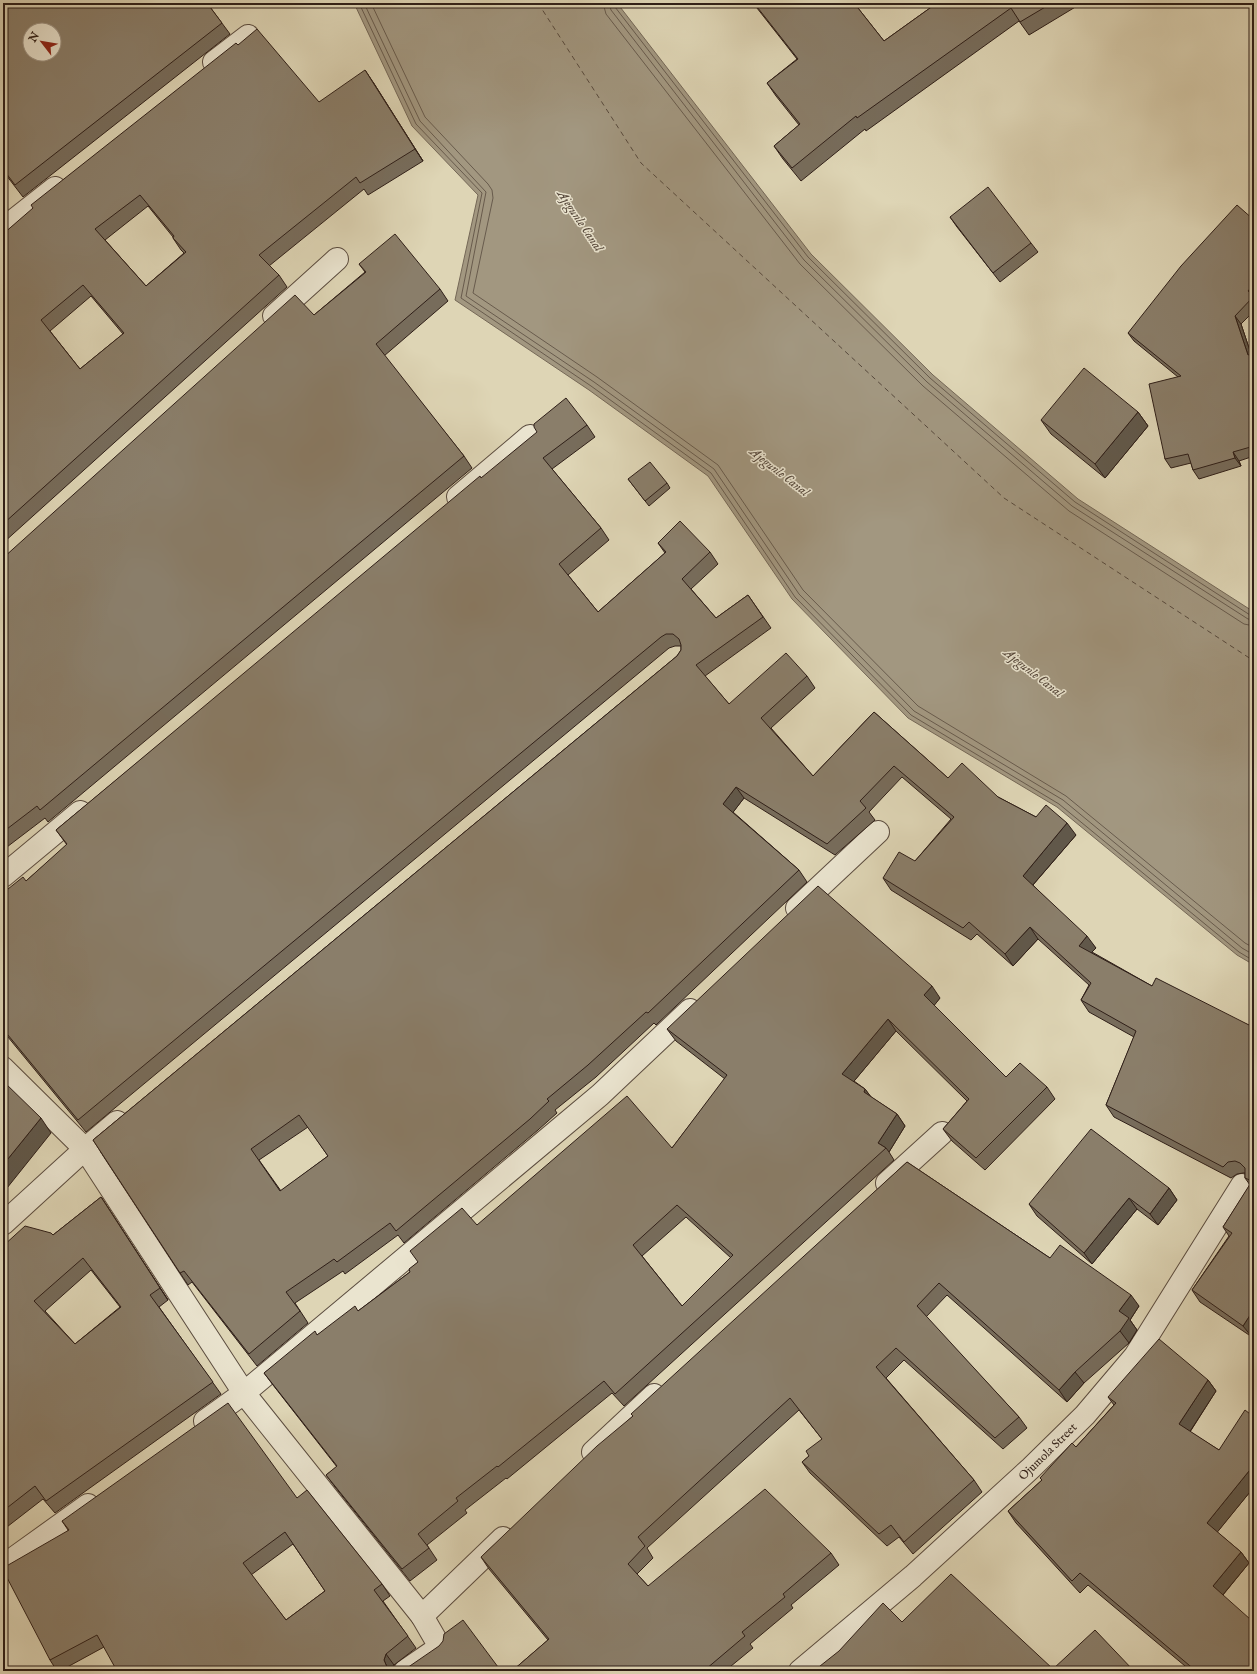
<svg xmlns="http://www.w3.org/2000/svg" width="1257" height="1674" viewBox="0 0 1257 1674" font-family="'IM FELL English',serif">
<rect width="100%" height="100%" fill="#ded5b5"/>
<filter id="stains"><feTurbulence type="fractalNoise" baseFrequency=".005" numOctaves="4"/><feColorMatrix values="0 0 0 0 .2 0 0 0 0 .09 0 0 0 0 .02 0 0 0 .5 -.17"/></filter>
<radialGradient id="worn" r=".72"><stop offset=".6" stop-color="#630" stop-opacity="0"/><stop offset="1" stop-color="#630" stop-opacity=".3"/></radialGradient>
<path fill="#a29780" stroke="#746756" d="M354,3H617L811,254L933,375L1078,499L1254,612V965L1237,955L1057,807L908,718L792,599L708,476L589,390L455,300L478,195L412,126Z"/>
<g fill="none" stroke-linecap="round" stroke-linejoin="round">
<g stroke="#685b4c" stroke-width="1">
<path d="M359,3L416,124L482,193L461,298L591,386L711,473L795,597L911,715L1059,804L1239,952L1254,961"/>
<path d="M364,3L420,121L486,192L466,296L594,382L714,469L799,594L914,711L1063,800L1242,948L1254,955"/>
<path d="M371,3L425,117L488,184L492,190L493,198L473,293L597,377L718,465L803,590L918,706L1066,796L1245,943L1254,948"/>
<path d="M603,3L606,14L800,264L923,386L1069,511L1244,624L1254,626"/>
<path d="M609,3L611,10L804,260L927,382L1072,506L1248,619L1254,620"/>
<path d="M614,3L615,7L808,257L930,378L1075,502L1250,615H1254"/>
</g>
<path stroke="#57493c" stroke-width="1" stroke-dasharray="5 4" stroke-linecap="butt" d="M538,3L641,163L1004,498L1254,661"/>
<g stroke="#5b4c3f" stroke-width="24">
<g id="minor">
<path d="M214,62L248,36"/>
<path d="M3,229L55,188"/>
<path d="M274,316L337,259"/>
<path d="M458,497L530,436"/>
<path d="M3,876L80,812"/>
<path d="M797,908L878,832"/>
<path d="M3,1068L85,1149L244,1393L422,1616"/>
<path d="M887,1183L942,1133"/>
<path d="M3,1224L85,1149L117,1122"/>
<path d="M205,1421L244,1393L600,1095L690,1010"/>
<path d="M593,1452L654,1395"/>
<path d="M3,1566L88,1505"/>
<path d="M405,1671L440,1647L422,1616L503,1538"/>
<path id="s1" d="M800,1671L913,1576L1031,1468L1085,1415L1135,1356L1242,1185"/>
</g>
</g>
<use href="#minor" stroke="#eae4cf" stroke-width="22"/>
</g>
<g fill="#776c5b" stroke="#2f1f18" fill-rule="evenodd">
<path d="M3,3H207L230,34L23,197L3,171Z"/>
<path d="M753,3H854L884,41L937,3H1082L1029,35L1019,21L866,131L865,129L801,181L783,159L774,146L799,125L776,96L767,83L797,59Z"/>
<path d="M238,45L319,102L373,82L423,161L368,195L364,189L269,266L279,275L287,287L3,543V234ZM148,206L173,237V238L181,250L184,253L146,286L105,240ZM91,296L123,334L80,369L50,331Z"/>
<path d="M950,217L1031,243L1038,252L1000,282L957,227Z"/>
<path d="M1254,220V311L1241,324L1251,354L1254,353V456L1239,461L1241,466L1199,479L1193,470L1191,463L1171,468L1165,459L1178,377L1134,341L1128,333Z"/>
<path d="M359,264L440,289L448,301L384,356L464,456L472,468L48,822L45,818L3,850V558L314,315L365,272Z"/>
<path d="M1138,412L1148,426L1105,478L1051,434L1041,420Z"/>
<path d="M587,425L595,437L552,469L601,528L609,540L568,575L598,612L665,553L658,543L710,552L718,564L691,589L716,618L748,595L771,628L705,676L729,704L807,676L815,688L771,728L813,776L874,712L948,778L998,797L1036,817L1076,835L1033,885L1096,948L1092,952L1152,986L1251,1026L1254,1021V1333L1252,1337L1200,1302L1192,1290L1229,1236L1223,1227L1250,1185L1245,1178V1173H1243L1237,1174L1231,1178L1114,1117L1106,1105L1134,1037L1089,1012L1081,1000L1089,985L1038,939L1013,966L977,934L971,940L891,890L883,878L915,861L951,819L902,777L869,812L875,820L835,855L744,798L733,812L799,870L807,882L656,1025L654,1023L596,1077L555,1110L557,1113L538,1130L404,1243L398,1235L345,1274L343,1271L295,1303L308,1323L257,1366L192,1282L188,1285L93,1140L677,656L681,650V646H675L669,648L86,1132L3,1031V893L26,881L67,845L56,830L481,478ZM308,1127L328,1156L281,1191L259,1160Z"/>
<path d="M628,479L667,483L670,488L649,506Z"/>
<path d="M940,998L934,1005L1006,1077L1047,1087L1055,1099L985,1170L952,1141L943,1129L967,1101L896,1031L854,1081L865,1089L871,1097L897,1114L905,1126L889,1152L894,1160L624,1406L612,1393L507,1479L506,1478L465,1510L467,1513L427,1545L437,1560L410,1581L335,1487L326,1475L337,1467L273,1385L264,1373L317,1335L358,1311L410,1272L477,1225L672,1148L725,1079L676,1041L667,1029ZM686,1217L731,1258L682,1306L642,1256Z"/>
<path d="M907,1162L1050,1258L1139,1306L1130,1320L1137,1330L1129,1343L1084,1383L1067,1402L947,1295L926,1317L1019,1417L1027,1428L1003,1449L904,1360L886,1378L974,1480L982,1492L913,1554L899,1537L887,1546L810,1473L802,1462L809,1456L822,1439L799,1410L647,1548L653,1558L637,1574L648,1586L831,1553L839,1565L791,1605L793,1608L750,1644L753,1648L725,1671H512L548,1640L489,1569L481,1557L633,1416Z"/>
<path d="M1169,1188L1177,1200L1158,1225L1137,1209L1092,1264L1037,1216L1029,1204Z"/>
<path d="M101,1197L168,1300L159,1307L221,1394L55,1513L43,1499L3,1530V1246L53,1235ZM91,1270L120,1307L75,1344L45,1311Z"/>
<path d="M1208,1380L1216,1391L1190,1432L1219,1450L1254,1417V1487L1217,1532L1241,1552L1249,1563L1223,1595L1254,1671H1191L1088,1585L1080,1593L1016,1523L1008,1511L1042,1480L1040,1478L1076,1447L1114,1405L1108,1397Z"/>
<path d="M297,1498L382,1584L390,1596L383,1601L416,1648L394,1665L104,1647L60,1671H57L50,1660L68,1530L62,1521ZM293,1544L325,1591L286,1620L251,1575Z"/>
</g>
<g fill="#61584a" stroke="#2f1f18">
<path d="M365,70L373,82L423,161L415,149Z"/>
<path d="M1254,284V296L1248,291Z"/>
<path d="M1235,316L1241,324L1254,363L1248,355Z"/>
<path d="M1138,412L1148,426L1105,478L1095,464Z"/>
<path d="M1233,452L1239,461L1241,466L1235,458Z"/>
<path d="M736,787L744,798L731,815L723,804Z"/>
<path d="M1067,823L1076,835L1031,887L1023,876Z"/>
<path d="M1030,927L1038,939L1013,966L1005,954Z"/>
<path d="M1087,936L1096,948L1087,957L1079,946Z"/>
<path d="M932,986L940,998L933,1007L924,995Z"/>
<path d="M888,1019L896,1031L850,1086L842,1074Z"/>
<path d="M865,1089L874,1101L864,1092Z"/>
<path d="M897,1114L905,1126L889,1152L886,1148L878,1143Z"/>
<path d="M41,1118L51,1133L3,1193V1165Z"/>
<path d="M1169,1188L1177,1200L1158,1225L1150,1214Z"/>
<path d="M101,1197L109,1209L168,1300L160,1288Z"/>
<path d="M1129,1198L1137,1209L1092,1264L1084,1253Z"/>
<path d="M1131,1295L1139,1306L1130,1320L1137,1330L1129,1343L1120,1331L1119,1311Z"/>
<path d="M1254,1309V1333L1252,1337L1243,1326Z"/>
<path d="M1075,1372L1084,1383L1067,1402L1059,1390Z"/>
<path d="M1208,1380L1216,1391L1187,1436L1179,1424Z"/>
<path d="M1249,1471L1254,1479V1487L1215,1535L1207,1523Z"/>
<path d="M1241,1552L1249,1563L1221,1597L1213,1586Z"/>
<path d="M386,1654L394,1665L393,1671L387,1667L384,1660Z"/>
<path d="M1254,1660V1671H1245Z"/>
</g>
<g fill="#8a7e6a" stroke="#2f1f18" fill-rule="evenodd">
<path d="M3,3H207L222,23L15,185L3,169ZM30,30H54V54H30Z"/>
<path d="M754,3H854L884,41L937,3H1052L1020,22L1011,8L857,118L856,116L792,168L774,146L800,124L767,83L798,59Z"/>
<path d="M257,29L319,102L365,70L415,149L360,183L356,177L259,255L279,275L3,524V234L33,208L31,205L236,43L238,45ZM140,195L174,236L173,238L186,252L146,286L95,229ZM83,285L124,333L80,369L41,320Z"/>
<path d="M988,187L1031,243L993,273L950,217Z"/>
<path d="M1237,205L1254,220V284L1248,291L1254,296L1235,316L1248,355L1254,353V446L1233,452L1235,458L1193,470L1188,454L1165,459L1149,384L1181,376L1128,333L1181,266Z"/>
<path d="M395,234L440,289L376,344L464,456L40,810L37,806L3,832V585L4,584L3,583V558L295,295L314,315L366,272L359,264Z"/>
<path d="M1084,368L1138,412L1095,464L1041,420Z"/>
<path d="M566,398L587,425L543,458L601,528L559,564L598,612L666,552L658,543L680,521L710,552L682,579L716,618L748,595L763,617L696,665L729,704L786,653L807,676L761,718L813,776L874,712L948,778L962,763L998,797L1036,817L1046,805L1067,823L1023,876L1087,936L1079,946L1152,986L1156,978L1251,1026L1254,1021V1309L1243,1326L1192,1290L1232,1233L1223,1227L1252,1181L1245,1178V1168L1240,1163L1235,1161L1228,1162L1223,1167L1106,1105L1136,1031L1081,1000L1091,983L1030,927L1005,954L969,922L963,928L883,878L899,852L915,861L954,817L894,766L860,801L866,808L827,844L736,787L723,804L799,870L648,1013L646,1012L588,1065L547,1099L549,1101L530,1119L396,1231L390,1223L337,1262L334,1259L286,1292L300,1311L249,1354L184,1271L180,1273L93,1140L677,656L681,650V645L679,639L673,634H666L661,637L78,1120L3,1029V893L23,877L26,881L67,844L56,830L480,476L481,478L537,432L534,427V424ZM299,1115L328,1156L280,1191L251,1149Z"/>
<path d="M650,462L667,483L645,501L628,479Z"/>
<path d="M818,886L932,986L924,995L1006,1077L1020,1063L1047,1087L976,1158L943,1129L969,1099L888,1019L842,1074L865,1089L864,1092L897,1114L878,1143L886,1148L615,1394L604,1381L498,1467L497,1466L456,1498L458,1501L418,1534L429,1548L402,1569L326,1475L337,1466L264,1373L315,1331L317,1335L355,1306L358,1311L410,1272L409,1269L418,1262L410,1251L462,1208L477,1225L627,1096L672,1148L727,1075L667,1029ZM677,1205L733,1255L682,1306L633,1245Z"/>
<path d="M3,1081L41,1118L3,1165Z"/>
<path d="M1091,1129L1169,1188L1150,1214L1129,1198L1084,1253L1029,1204Z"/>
<path d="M907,1162L1050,1258L1060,1245L1131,1295L1119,1311L1129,1318L1120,1331L1075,1372L1059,1390L939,1283L917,1306L1019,1417L995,1438L896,1348L876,1367L974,1480L904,1542L891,1525L879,1534L802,1462L809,1456L806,1451L822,1439L790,1398L638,1537L645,1546L628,1564L648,1586L765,1489L831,1553L783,1594L785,1597L742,1632L745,1636L706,1669L708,1671H512L549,1639L481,1557L597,1446L633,1416L631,1414Z"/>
<path d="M101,1197L160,1288L150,1295L213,1382L46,1501L35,1486L3,1511V1246L25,1226L51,1233L53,1235ZM83,1258L121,1307L75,1344L34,1301Z"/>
<path d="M1159,1339L1208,1380L1179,1424L1219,1450L1245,1410L1254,1417V1475L1249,1471L1207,1523L1241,1552L1213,1586L1250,1619L1254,1614V1660L1245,1671H1196L1080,1573L1072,1581L1008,1511L1042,1480L1040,1478L1072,1443L1076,1447L1116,1403L1108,1397Z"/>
<path d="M228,1403L297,1498L307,1490L382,1584L374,1590L408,1636L386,1654L384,1660L387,1667L392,1671H394H117L97,1635L50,1660L3,1570V1568L69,1530L62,1521ZM285,1532L325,1591L286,1620L243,1563Z"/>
<path d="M951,1574L1053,1669L1095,1630L1134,1671H816L815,1670L839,1651L883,1603L902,1622Z"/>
<path d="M463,1620L501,1671H399L404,1670L439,1646L443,1641L444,1634Z"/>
</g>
<g text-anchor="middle" stroke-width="3" stroke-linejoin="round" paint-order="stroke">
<g font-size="12" fill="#2f1f18" stroke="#eae4cf">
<text dy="4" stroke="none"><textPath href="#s1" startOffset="331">Ojumola Street</textPath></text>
</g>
<g font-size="13" font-style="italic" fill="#57493c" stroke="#eae4cf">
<text transform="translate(581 220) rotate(56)" y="5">Ajegunle Canal</text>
<text transform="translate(780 471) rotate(38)" y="5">Ajegunle Canal</text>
<text transform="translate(1034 672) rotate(38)" y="5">Ajegunle Canal</text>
</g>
</g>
<rect width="1257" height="1674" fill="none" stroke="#ded5b5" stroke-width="16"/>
<rect x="4" y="4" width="1249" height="1666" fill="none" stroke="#2f1f18" stroke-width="2"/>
<rect x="8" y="8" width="1241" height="1658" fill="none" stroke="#2f1f18"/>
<g transform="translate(42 42) rotate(301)"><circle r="19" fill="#eae4cf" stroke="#9f9586"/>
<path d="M0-3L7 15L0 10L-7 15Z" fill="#8f2418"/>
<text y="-6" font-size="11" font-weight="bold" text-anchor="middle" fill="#2f1f18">N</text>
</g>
<rect width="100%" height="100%" filter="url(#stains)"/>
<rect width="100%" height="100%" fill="url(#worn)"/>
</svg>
